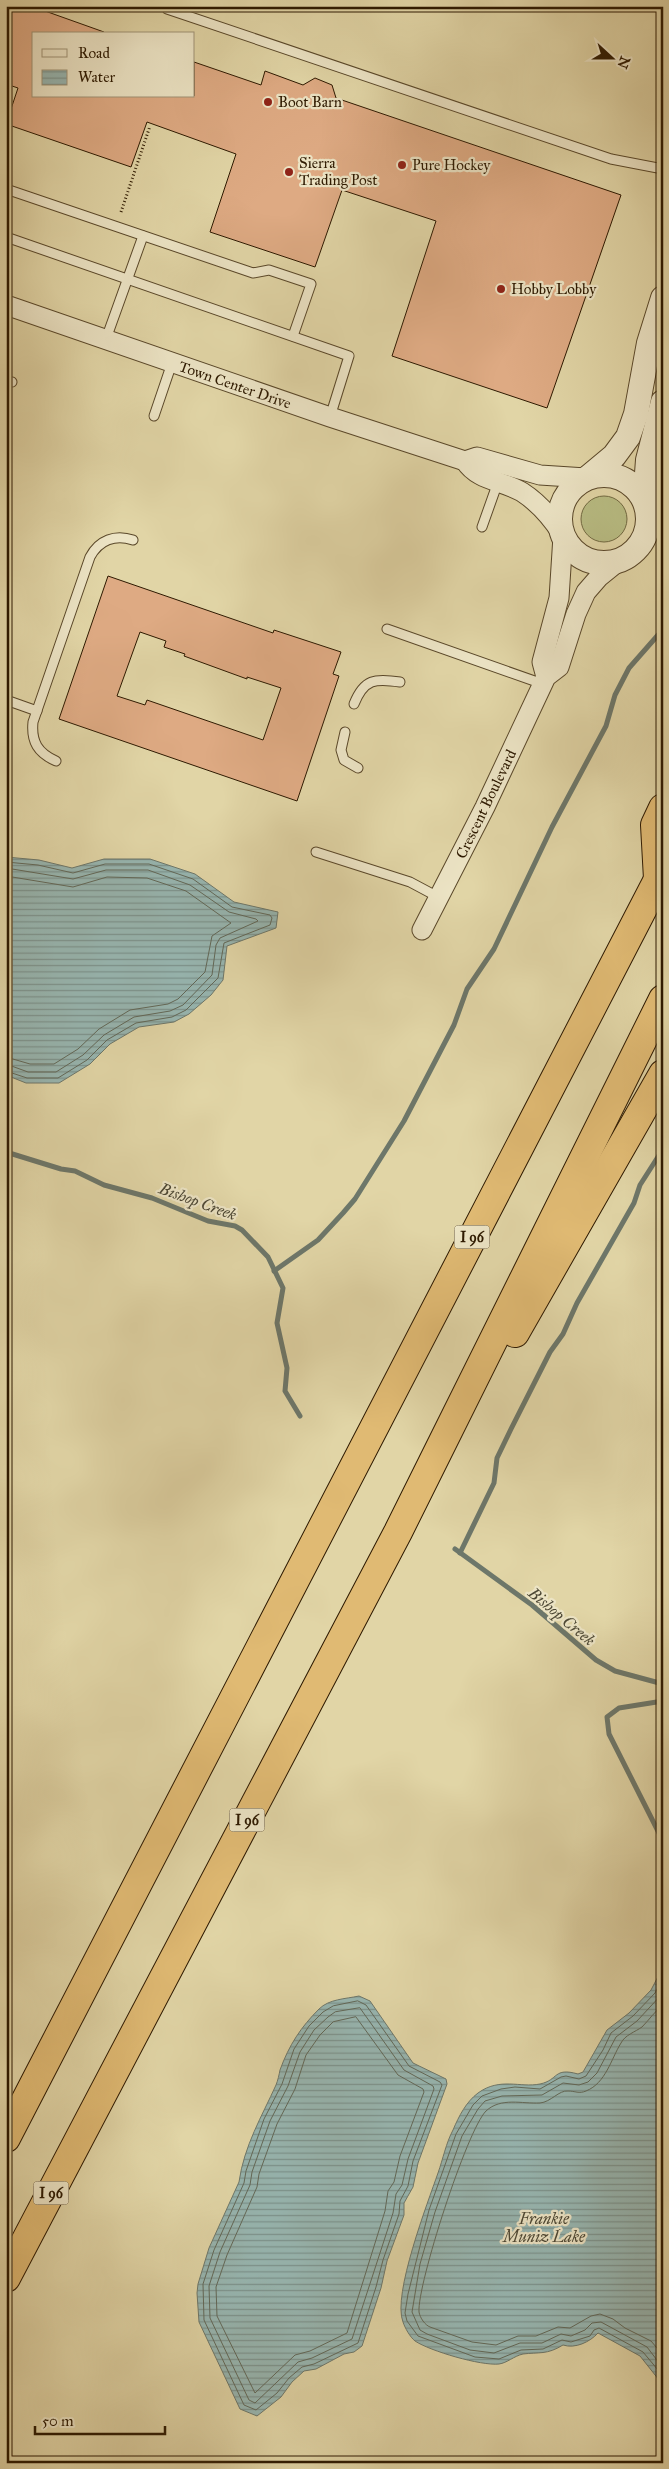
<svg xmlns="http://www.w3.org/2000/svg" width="669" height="2469" viewBox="0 0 669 2469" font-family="'IM FELL Great Primer',serif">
<defs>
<pattern id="water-rules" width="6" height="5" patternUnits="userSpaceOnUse" patternTransform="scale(1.25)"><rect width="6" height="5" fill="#97b6b1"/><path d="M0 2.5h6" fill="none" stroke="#7c938e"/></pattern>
</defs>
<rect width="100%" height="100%" fill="#e1d5a6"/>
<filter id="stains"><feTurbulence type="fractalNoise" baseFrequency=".004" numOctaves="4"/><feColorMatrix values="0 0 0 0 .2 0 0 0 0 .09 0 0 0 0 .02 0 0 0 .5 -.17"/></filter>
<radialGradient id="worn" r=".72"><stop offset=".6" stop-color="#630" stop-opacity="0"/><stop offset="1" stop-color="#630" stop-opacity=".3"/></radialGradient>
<circle fill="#b8bc83" stroke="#726a42" cx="604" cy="519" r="23"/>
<g fill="url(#water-rules)" stroke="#6d776a">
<path d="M6,857L39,860L72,868L104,859H150L195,874L234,902L278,912L276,928L227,946L223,980L211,995L189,1014L174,1022L139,1027L110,1044L90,1064L59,1083H26L6,1075Z"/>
<path d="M663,1967V2385L640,2356L598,2333C590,2342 575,2349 563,2345C547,2355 539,2352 523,2354C514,2356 507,2363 499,2364C481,2366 430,2351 415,2341C410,2337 405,2328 403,2322C392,2295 428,2202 438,2173C443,2159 446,2143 453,2130C459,2116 466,2102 478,2093C500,2077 520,2088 540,2084C559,2080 553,2067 578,2074L583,2072L607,2030L629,2013L651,1990Z"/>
<path d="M359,1996L370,2001L413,2063L446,2079L447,2084L418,2163L413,2187L404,2203V2215L387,2261L381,2288L362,2346L354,2352L344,2354L316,2369L304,2371L292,2382L281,2397L257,2416L240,2409L199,2322L197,2293L198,2284L209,2248L239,2182C244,2146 262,2116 276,2085C278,2080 279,2075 280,2070C289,2045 301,2027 319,2009C329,1999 345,1999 359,1996Z"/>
</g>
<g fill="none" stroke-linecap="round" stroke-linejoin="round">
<g stroke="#626858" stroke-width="1">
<path d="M6,862L38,865L73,873L105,864H149L193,879L232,907L270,915L272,918L270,925L224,943L218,978L186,1010L172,1017L136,1023L107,1040L87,1060L58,1078H27L6,1071"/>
<path d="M6,868L73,879L106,870H148L190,885L229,912L256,919L258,921L220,938L216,945L212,975L183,1005L170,1011L134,1017L104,1035L83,1055L56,1072H28L6,1064"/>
<path d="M6,876L73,887L107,877L147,878L186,891L231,923L212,936L205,972L178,999L168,1004L130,1010L99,1029L78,1049L54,1064H30L6,1057"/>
<path d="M663,1978L655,1993L633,2016L611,2033L603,2050L586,2076L579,2079L566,2076L561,2077L540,2089L515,2087L501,2089L482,2096L473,2105L456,2134L429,2210L408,2294L405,2313L407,2321L418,2336L475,2357L499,2359L521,2350L543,2349L562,2340L571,2342L590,2336L594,2330L599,2328L643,2352L663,2376"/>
<path d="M663,1993L637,2021L616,2037L597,2073L588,2082L579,2085L563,2083L542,2095L502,2096L485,2101L478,2109L462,2136L435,2212L420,2264L412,2312L420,2330L427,2334L470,2350L494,2353L520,2343H542L561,2334L571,2336L585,2330L592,2323L601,2322L647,2347L663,2368"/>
<path d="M358,2001L366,2005L409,2066L440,2082L442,2085L413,2161L408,2186L400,2201L399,2214L383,2260L376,2287L358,2343L314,2364L302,2367L289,2378L277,2393L256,2410L244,2405L204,2320L203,2284L214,2250L244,2183L246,2171L264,2119L282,2084L294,2049L309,2026L323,2012L333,2006Z"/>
<path d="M663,2005C655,2011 649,2020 642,2027C635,2032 625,2035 621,2043C611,2059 606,2083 586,2091C579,2094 575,2091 568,2091C559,2090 551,2102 540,2103C522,2104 501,2097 486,2111C467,2130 417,2285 419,2312C420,2318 425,2325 430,2327L472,2342L496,2345L518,2336H536L558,2327L570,2328L591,2316L600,2314L613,2319L625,2328L651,2341L663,2355"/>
<path d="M360,2008L404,2070L433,2086L434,2089L408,2159L402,2185L396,2194L393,2213L352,2339L312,2358L298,2362L255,2403L249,2400L210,2318L209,2286L220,2252L250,2185L252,2172L270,2121L288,2086L300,2052L314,2030L328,2017L335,2012Z"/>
<path d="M356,2017L398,2075L423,2089L424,2092L400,2156L394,2182L388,2191L385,2211L347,2333L310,2351L295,2355L255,2393L217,2316L216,2287L227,2255L257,2187L259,2174L277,2124L295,2089L306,2055L320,2035L333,2022Z"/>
</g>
<g stroke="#6d776a" stroke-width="5">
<path d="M6,1152L61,1169L75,1171L104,1185L152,1198L208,1221L235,1226L242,1230L268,1257L283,1288L277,1323L287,1368L285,1391L300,1416"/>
<path d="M274,1271L318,1240L343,1213L355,1199L404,1121L454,1025L467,989L494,949L552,827L606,726L615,695L629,668L658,635H663"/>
<path d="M455,1549L532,1605L596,1660L615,1671L663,1684"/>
<path d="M460,1553L494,1483L497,1458L511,1429L550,1352L563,1334L577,1303L634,1203L640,1185L663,1149"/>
<path d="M663,1701L619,1708L607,1717L609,1734L663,1841"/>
</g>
</g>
<g fill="#deaa83" stroke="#2d1900" fill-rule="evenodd">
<path d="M6,6H31L104,32V34H34V96H194V62L261,85L265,71L303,85L315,78L332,85L336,98L621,195L547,408L392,356L436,221L342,190L315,267L210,232L236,154L147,122L131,167L6,124L18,88L6,84Z"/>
<path d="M108,576L273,633L274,630L341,652L333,674L339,676L297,801L59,719ZM140,632L166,641L164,647L185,654L184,656L247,679V677L281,688L263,740L147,700L145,705L117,696Z"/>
</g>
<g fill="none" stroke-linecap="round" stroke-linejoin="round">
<g stroke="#5a482a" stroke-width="11">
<g id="service">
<path d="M168,6L167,9L611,159L663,169"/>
<path d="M6,189L253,273L269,270L311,284L293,336"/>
<path d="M6,237L349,356L330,417"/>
<path d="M106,339L143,236"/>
<path d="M6,381L12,382"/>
<path d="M154,416L172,363"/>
<path d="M482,527L498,482"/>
<path d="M387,629L543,684"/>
<path d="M6,700L37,711"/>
<path d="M354,704C364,679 375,678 400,682"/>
<path d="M345,732L341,750L344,760L358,768"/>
<path d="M56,761C38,753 31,742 33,722L90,557C99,540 115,534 133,540"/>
<path d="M316,852L410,882L440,898"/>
</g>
</g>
<g stroke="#5a482a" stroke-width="21">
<g id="minor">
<path d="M6,305L330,417L465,461L477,457L540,475L586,478"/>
<path d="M465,461C478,481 501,480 522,492C539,503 551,517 562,534"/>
<path d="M546,677L542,662L559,598L563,536"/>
<path d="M422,930L485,807L546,677L559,667L576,614L586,592L599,577L620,560"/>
</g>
</g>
<g stroke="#5a482a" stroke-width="26">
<g id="tertiary">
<circle cx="604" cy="519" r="44"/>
<path d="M590,476L614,456L628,437L636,414L649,343L663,298"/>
<path d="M645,501L648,460L663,402"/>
</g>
</g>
<g stroke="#2d1900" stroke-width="30">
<g id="motorway">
<path d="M658,879L655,825L663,808"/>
<path d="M515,1333L663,1074"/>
<path d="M6,2138L663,870"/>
<path d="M6,2278L398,1532L663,999"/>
</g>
</g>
<path stroke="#2d1900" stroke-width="3" stroke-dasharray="1 2.5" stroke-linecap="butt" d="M121,212L150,126"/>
<use href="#service" stroke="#ece4c5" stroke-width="9"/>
<use href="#minor" stroke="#ece4c5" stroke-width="19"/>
<use href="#tertiary" stroke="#ece4c5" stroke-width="24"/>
<use href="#motorway" stroke="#e0ba73" stroke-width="28"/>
</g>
<g fill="#8f2418" stroke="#ece4c5" stroke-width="2">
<circle cx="268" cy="102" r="5"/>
<circle cx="402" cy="165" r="5"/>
<circle cx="289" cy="172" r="5"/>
<circle cx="501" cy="289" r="5"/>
</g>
<g text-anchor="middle" stroke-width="4.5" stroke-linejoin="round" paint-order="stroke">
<g fill="#ece4c5" stroke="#66563b" stroke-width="1">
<rect x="454.5" y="1225.5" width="35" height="23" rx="4"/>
<rect x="229.5" y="1808.5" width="35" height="23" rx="4"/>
<rect x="33.5" y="2181.5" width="35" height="23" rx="4"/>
</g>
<g font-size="14" font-weight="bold" fill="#2d1900">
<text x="472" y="1242">I 96</text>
<text x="247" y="1825">I 96</text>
<text x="51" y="2198">I 96</text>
</g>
<g font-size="15" fill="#2d1900" stroke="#ece4c5" text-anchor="start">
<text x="278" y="107">Boot Barn</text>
<text x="299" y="168">Sierra<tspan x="299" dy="17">Trading Post</tspan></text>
<text x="412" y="170">Pure Hockey</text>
<text x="511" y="294">Hobby Lobby</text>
</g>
<g font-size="15" fill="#2d1900" stroke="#ece4c5">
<text transform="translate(235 385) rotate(19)" y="5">Town Center Drive</text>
<text transform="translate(486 804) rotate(-64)" y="5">Crescent Boulevard</text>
</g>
<g font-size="16" font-style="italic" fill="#4d4835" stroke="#ece4c5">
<text transform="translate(198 1201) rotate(20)" y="6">Bishop Creek</text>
<text transform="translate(562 1616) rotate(40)" y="6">Bishop Creek</text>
<text x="544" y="2224">Frankie<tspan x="544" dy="18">Muniz Lake</tspan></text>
</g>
</g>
<rect width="669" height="2469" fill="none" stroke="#e1d5a6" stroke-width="25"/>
<rect x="8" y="8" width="654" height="2454" fill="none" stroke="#2d1900" stroke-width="2.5"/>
<rect x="12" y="12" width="644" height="2444" fill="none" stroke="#2d1900"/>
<rect x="32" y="32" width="162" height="65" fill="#ece4c5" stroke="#a09376"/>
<rect x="42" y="49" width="25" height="8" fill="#ece4c5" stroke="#a09376"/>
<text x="78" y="58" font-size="15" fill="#2d1900">Road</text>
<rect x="42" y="70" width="25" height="15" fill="url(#water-rules)" stroke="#a09376"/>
<text x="78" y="82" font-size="15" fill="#2d1900">Water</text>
<g transform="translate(612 58) rotate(111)" stroke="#ece4c5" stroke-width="4" paint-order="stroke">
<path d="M0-4L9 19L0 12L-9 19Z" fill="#2d1900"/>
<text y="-8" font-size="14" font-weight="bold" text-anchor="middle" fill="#2d1900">N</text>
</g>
<path d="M35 2426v8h130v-8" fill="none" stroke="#2d1900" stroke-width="2.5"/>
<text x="42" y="2426" font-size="15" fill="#2d1900" stroke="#ece4c5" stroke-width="4" paint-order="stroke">50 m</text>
<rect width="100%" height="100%" filter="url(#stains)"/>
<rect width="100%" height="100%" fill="url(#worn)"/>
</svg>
